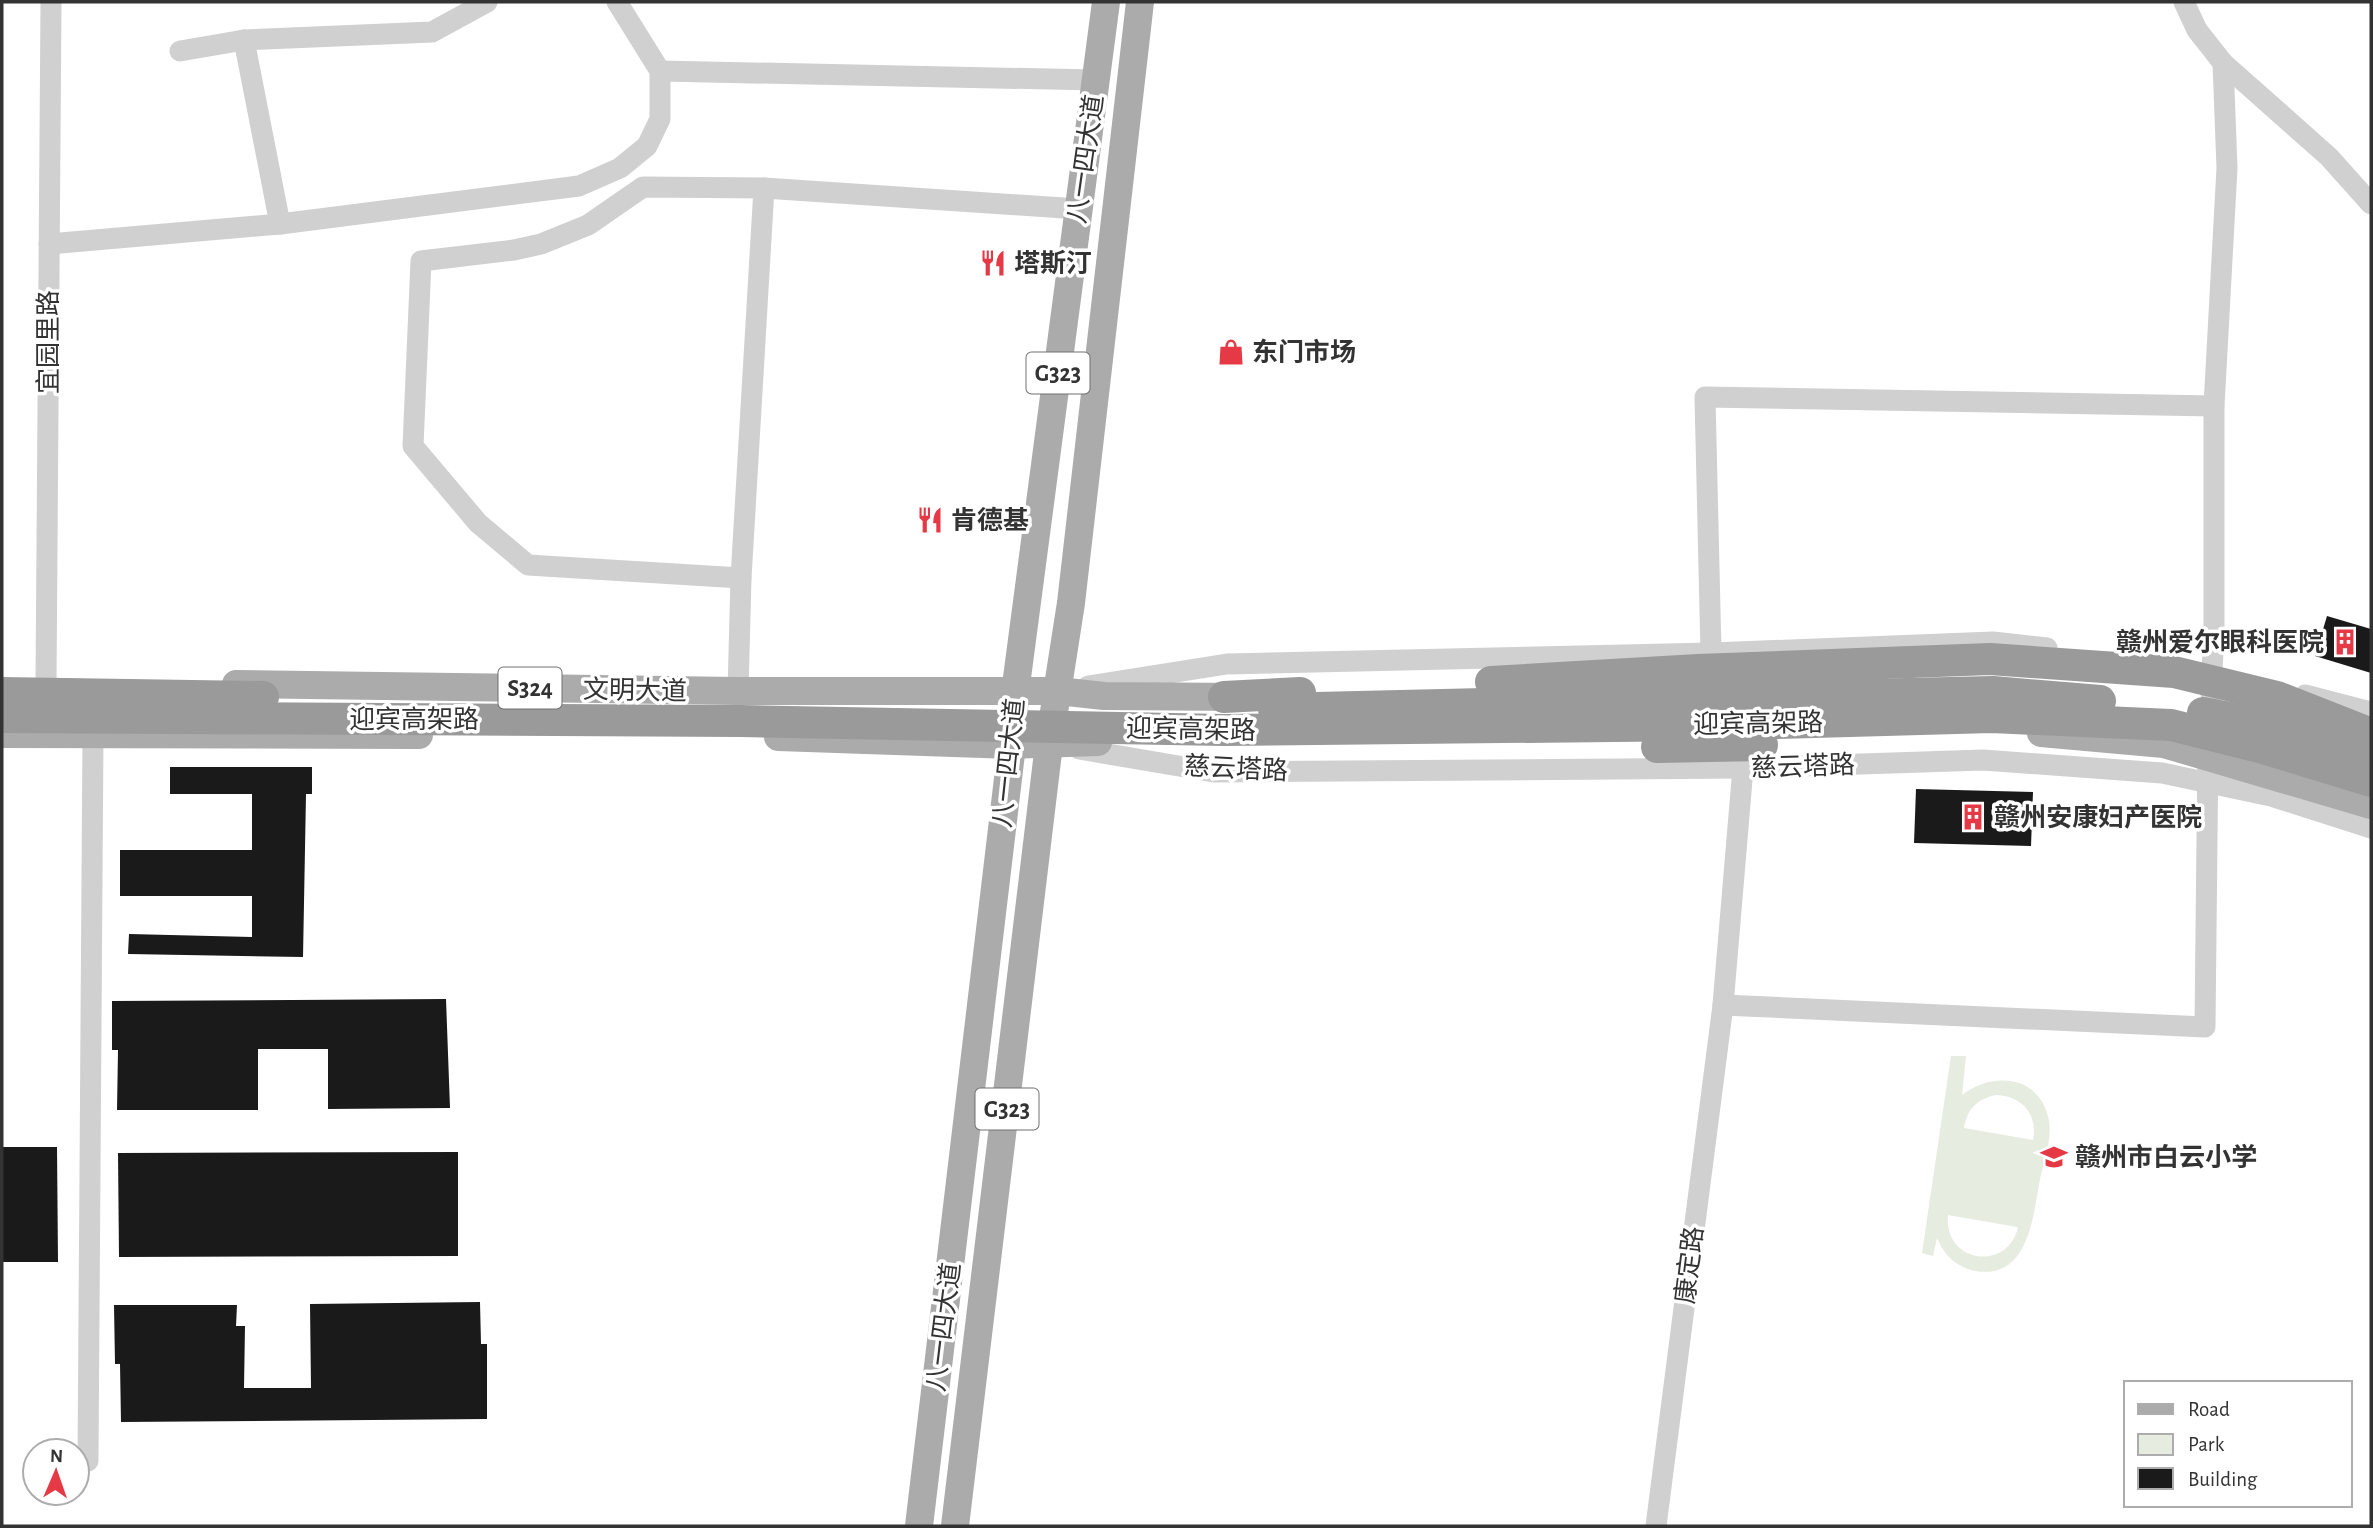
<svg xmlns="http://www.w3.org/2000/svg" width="2373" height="1528" viewBox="0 0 2373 1528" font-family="'Alegreya Sans','Noto Sans SC',sans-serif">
<rect width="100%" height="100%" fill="#fff"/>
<path fill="#e6ecdf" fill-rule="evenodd" d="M1951,1056H1966L1962,1095C1993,1071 2041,1075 2049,1121C2052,1140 2044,1161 2040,1179C2033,1216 2029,1280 1975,1271C1956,1267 1944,1255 1937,1238L1933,1256L1922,1253ZM1996,1095C2022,1096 2038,1114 2033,1140L1964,1128C1967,1109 1977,1099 1996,1095ZM1948,1215L2017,1227L2018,1228C2006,1273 1943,1262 1948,1215Z"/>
<g fill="#1a1a1a">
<path d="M2327,616L2371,629V673L2315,656Z"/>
<path d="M170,767H312V794H306L303,957L128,954L129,934L252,937V896H120V850H252V794H170Z"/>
<path d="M1916,789L2033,792L2031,846L1914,843Z"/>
<path d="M446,999L450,1108L328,1109V1049H258V1110H117L118,1050H112V1001Z"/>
<path d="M2,1147H57L58,1262H2Z"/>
<path d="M458,1152V1256L119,1257L118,1153Z"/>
<path d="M480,1302L481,1344H487V1419L121,1422L120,1364H115L114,1305H237L236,1326H245L244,1388H311L310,1304Z"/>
</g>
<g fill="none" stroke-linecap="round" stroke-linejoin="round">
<g stroke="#d0d0d0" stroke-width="21">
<path d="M2184,2L2197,30L2223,63L2227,168L2214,406V628L2211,694"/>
<path d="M244,40L280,224"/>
<path d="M180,51L244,40L432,32L487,2"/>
<path d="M2223,63L2329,157L2371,204"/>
<path d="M660,71L1096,80"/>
<path d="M49,244L280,224L579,186L620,168L647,146L660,119V71L617,2"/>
<path d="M741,578L528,565L478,523L413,446L421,261L514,250L541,244L588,225L643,187L764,188L1079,209"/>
<path d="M1711,653L1705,397L2214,406"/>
<path d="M46,682L51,2"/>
<path d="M1088,686L1227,664L1711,653L1993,642L2047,648"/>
<path d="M738,691L741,578L764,188"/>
<path d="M2305,695L2371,712"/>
<path d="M1079,749L1214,772L1743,768L1983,760L2162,773L2271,796L2371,828"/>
<path d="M1723,1005L2205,1027L2208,744"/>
<path d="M88,1461L93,734"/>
<path d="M1656,1526L1723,1005L1743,768"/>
</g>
<g stroke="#ababab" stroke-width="28">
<path d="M236,684L738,691H1058L1104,696L1244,697"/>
<path d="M2041,733L2164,744L2371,805"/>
<path d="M2,734L419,735"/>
<path d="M778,737L1012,745L1098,742"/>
<path d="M919,1526L1012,745L1015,693L1106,2"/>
<path d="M955,1526L1049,744L1071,603L1140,2"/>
</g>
<g stroke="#9a9a9a" stroke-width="32">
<path d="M1491,682L1698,670L1990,659L2174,672L2277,697L2371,734"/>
<path d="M2,693L263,697"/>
<path d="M1224,697L1300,693"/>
<path d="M1274,709L1993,692L2100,701"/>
<path d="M2203,713L2268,725L2371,755"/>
<path d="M2,717L741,721L1224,730L1704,725L1992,717L2171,725L2263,748L2371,781"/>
<path d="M1657,747L1762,745"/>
</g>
</g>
<defs>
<g id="restaurant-bare" transform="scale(2.1)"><path d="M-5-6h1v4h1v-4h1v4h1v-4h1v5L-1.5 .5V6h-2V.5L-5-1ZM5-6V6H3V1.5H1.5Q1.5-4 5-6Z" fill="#e63946" stroke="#fff" stroke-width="2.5" paint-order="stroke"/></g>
<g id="shop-bare" transform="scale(2.1)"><path d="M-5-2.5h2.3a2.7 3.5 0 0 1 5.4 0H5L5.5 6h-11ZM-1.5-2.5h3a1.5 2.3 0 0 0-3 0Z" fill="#e63946" stroke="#fff" stroke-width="2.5" paint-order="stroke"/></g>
<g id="building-bare" transform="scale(2.1)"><path d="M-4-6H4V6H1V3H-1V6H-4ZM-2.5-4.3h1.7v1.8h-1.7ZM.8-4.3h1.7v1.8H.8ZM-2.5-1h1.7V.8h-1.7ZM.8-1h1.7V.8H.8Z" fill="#e63946" stroke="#fff" stroke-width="2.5" paint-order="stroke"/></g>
<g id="school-bare" transform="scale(2.1)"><path d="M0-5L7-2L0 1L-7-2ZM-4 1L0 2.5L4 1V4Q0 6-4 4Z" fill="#e63946" stroke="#fff" stroke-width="2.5" paint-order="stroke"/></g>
</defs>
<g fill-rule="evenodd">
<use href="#restaurant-bare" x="993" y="263"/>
<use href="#shop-bare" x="1231" y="352"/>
<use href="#restaurant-bare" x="930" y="520"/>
<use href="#building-bare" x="2345" y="642"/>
<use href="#building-bare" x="1973" y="817"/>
<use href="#school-bare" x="2054" y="1157"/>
</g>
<g text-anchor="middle" stroke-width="7" stroke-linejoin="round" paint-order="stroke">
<g fill="#fff" stroke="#707070" stroke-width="2">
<rect x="1026.5" y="352.5" width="63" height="41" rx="5"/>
<rect x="498.5" y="667.5" width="63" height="41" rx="5"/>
<rect x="975.5" y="1088.5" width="63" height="41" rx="5"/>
</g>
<g font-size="24" font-weight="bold" fill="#333">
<text x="1058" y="381">G323</text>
<text x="530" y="696">S324</text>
<text x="1007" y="1117">G323</text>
</g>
<g font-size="26" fill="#333" stroke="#fff">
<text transform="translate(1085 159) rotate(-82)" y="9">八一四大道</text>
<text transform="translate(48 342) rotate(-90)" y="9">宜园里路</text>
<text transform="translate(635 690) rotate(1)" y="9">文明大道</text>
<text x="414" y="728">迎宾高架路</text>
<text transform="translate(1758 723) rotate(-1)" y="9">迎宾高架路</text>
<text transform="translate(1191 729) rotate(1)" y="9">迎宾高架路</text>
<text transform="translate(1008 763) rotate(-84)" y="9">八一四大道</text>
<text transform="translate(1803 766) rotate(-2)" y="9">慈云塔路</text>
<text transform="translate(1236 768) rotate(3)" y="9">慈云塔路</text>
<text transform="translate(1689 1265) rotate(-83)" y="9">康定路</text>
<text transform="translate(943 1327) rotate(-83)" y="9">八一四大道</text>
</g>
<g font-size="26" font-weight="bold" fill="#333" stroke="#fff" text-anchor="start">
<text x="1014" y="272">塔斯汀</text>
<text x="1252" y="361">东门市场</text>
<text x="951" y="529">肯德基</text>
<text x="2324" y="651" text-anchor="end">赣州爱尔眼科医院</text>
<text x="1994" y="826">赣州安康妇产医院</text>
<text x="2075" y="1166">赣州市白云小学</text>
</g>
</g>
<rect width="2373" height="1528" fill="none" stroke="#333333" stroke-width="7"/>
<rect x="2124" y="1381" width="228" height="126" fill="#ffffff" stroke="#adadad" stroke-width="2"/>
<rect x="2138" y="1404" width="35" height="10" fill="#ababab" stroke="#adadad" stroke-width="2"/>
<text x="2188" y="1416" font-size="21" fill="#333333">Road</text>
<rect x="2138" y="1434" width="35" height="21" fill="#e6ecdf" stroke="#adadad" stroke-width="2"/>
<text x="2188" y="1451" font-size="21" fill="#333333">Park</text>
<rect x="2138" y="1468" width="35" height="21" fill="#1a1a1a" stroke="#adadad" stroke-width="2"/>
<text x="2188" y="1486" font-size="21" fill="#333333">Building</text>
<g transform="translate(56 1472) rotate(2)"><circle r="33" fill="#ffffff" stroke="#adadad" stroke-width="2"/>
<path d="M0-5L12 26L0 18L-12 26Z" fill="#e63946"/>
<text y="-10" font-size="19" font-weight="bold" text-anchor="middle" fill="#333333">N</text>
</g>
</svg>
